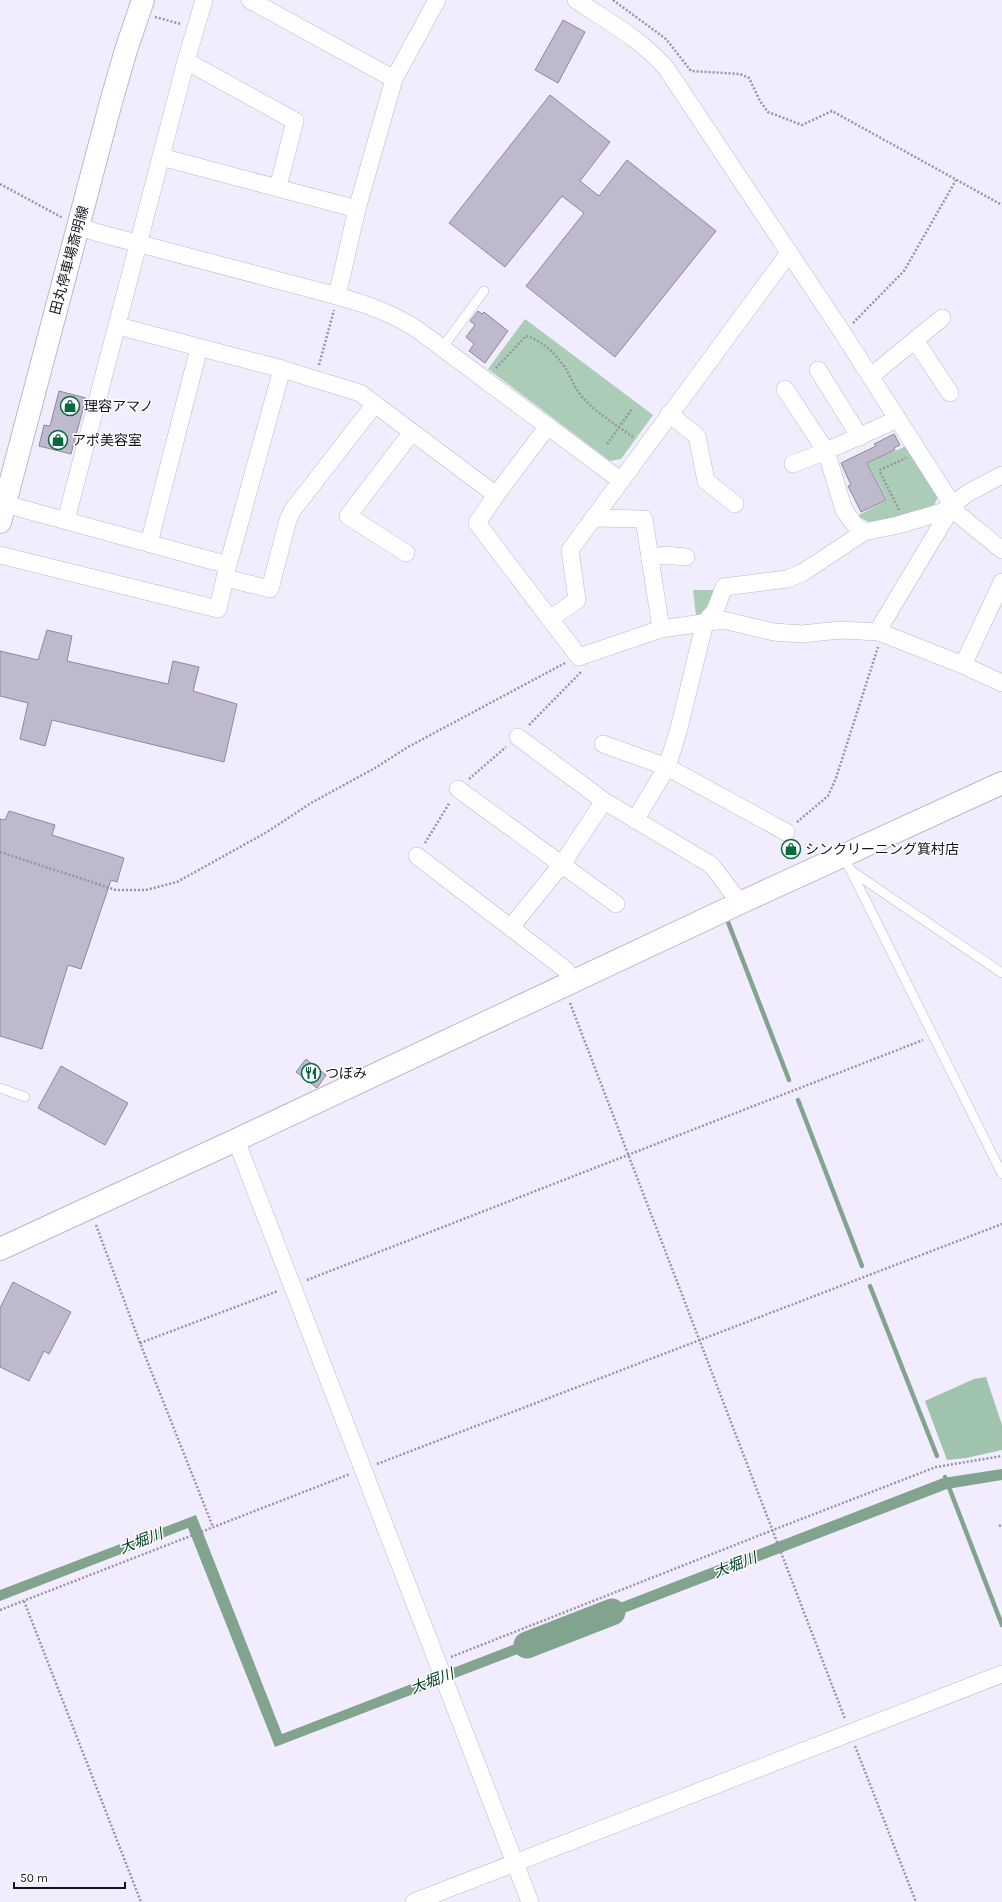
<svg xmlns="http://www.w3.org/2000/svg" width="1002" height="1902" viewBox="0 0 1002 1902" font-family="Karla,'Noto Sans JP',sans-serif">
<rect width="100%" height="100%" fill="#f2edfe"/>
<g fill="#abccb6">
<path d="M525,319L653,415L621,459L610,461L488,369Z"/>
<path d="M906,446L939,495L932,509L880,522H869L857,516L887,500L868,463Z"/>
<path d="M693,590H714L712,597L702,615H696Z"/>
</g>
<path fill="#9fc3ac" d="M986,1377L1002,1425V1450L966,1458L947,1460L925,1401L974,1379Z"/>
<g fill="#82a48e">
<path d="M1002,1469V1480L947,1489L580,1630L576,1620L943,1478Z"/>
<path d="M196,1515L282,1734L559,1627L562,1637L275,1747L188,1528L0,1601V1590Z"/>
</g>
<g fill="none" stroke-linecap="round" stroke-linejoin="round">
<g stroke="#82a48e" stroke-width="4.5">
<path d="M728,922L789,1080"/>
<path d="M798,1100L862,1266"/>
<path d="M870,1286L937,1456"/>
<path d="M945,1477L1002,1625"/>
</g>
<path stroke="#82a48e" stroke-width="27" d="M527,1645L612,1612"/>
</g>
<g fill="#bfb9ce" stroke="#8e889b">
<path d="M563,20L585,32L558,83L535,70Z"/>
<path d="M550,95L610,142L580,181L599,196L627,160L716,231L615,357L526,286L584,213L562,196L505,267L449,223Z"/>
<path d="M478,311L482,314L484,312L508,331L485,363L469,351L474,344L466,337L475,325L470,321Z"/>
<path d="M59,391L86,398L71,454L39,446L44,425L50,426Z"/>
<path d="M894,434L900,445L894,448L895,450L867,463L886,500L861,512L848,486L851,485L841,463L876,446L874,444Z"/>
<path d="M47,630L72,636L67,661L168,684L173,661L199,667L193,691L237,704L224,762L52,720L45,746L20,739L28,703L0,696V651L38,660Z"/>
<path d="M9,811L55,825L52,835L124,858L117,882L111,880L81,969L68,965L42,1049L0,1036V819L5,820Z"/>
<path d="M306,1059L326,1075L317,1088L296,1072Z"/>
<path d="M61,1066L128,1103L105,1145L38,1108Z"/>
<path d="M13,1282L71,1312L49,1354L44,1351L29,1381L0,1367V1308Z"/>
</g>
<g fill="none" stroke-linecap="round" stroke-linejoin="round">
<g stroke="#bdb7cb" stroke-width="10">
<g id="lane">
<path d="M442,348L484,291"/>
<path d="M844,857L1002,1174"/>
<path d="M853,872L1002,973"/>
<path d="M0,1088L25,1097"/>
</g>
</g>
<g stroke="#bdb7cb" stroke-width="18">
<g id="street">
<path d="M250,0L394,79"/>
<path d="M576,0C607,21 641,39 666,68L842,332L959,515L1002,550"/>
<path d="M186,61L295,121L278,187"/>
<path d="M161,157L357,209"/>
<path d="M78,226L95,232L337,296C366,304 392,313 418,330L620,480"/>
<path d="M337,296L357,209L394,79L437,0"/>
<path d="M118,326L282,369L360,393L496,495L477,523L550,619L577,600L570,550L789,253"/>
<path d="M915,340L950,393"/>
<path d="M818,370L860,437"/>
<path d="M871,376L942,318"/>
<path d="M785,389L826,451L793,464"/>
<path d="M669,414L697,436L706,481L735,504"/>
<path d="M496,495L548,426"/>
<path d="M5,504L228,565"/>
<path d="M593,518L644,519L661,629"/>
<path d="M66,520L186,61L204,0"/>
<path d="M864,532L854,524L844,510L826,451L898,419"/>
<path d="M149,543L199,348"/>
<path d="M406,553L348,516L412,432"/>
<path d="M0,555L218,609L228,565L282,369"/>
<path d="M650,558L664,555L686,557"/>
<path d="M225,578L270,589L288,520L292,511L375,404"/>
<path d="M550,619L579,657L661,629L723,620L774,632L802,634L840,630L879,632L963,665L1002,683"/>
<path d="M879,632L883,622L952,507"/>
<path d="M963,665L1002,582"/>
<path d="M518,737L604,801L708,863L713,867L740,903"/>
<path d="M603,744L667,767L786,832"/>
<path d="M458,789L616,904"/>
<path d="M635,820L667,767L678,732L705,622L715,611L724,587L787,579L802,573L864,532L898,525L942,512L968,493L1002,475"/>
<path d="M417,856L566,970L572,983"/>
<path d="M511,927L562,864L604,801"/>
<path d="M236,1140L530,1902"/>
<path d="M414,1902L1002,1674"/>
</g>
</g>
<g stroke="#bdb7cb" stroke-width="24">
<g id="secondary">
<path d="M0,522L111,102L126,50L143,0"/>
<path d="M0,1249L236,1140L740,903L1002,783"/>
</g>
</g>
<g stroke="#9995a2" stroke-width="2.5" stroke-dasharray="2 2" stroke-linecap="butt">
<path d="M613,0L666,39L691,71L740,74L749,78L760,101L768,112L802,125L832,111L1002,205"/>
<path d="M155,17L181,24"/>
<path d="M0,184L63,218"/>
<path d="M853,323L904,271L956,180"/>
<path d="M319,365L334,310"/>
<path d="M496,368L526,336C541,339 560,358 567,371C572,380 576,390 583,398C597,413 616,425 633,437"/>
<path d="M607,444L632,409"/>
<path d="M899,510L880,472V470L906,458"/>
<path d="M529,725L581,672"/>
<path d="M469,779L506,747"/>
<path d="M797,822L828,796L836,778L878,647"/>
<path d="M425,843L450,802"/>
<path d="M0,852L116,890H146L177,882L267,832L311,803L375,768L408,747L565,663"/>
<path d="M570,1003L845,1719"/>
<path d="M96,1225L140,1343L213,1527"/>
<path d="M307,1280L923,1040"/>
<path d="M140,1343L278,1291"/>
<path d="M377,1464L1002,1224"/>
<path d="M999,1526L1002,1525"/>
<path d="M24,1601L141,1902"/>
<path d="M0,1610L350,1474"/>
<path d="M451,1657L773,1530L936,1467L1002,1456"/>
<path d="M855,1746L916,1902"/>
</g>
<use href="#lane" stroke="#fff" stroke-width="9"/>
<use href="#street" stroke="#fff" stroke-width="17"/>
<use href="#secondary" stroke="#fff" stroke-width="22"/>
</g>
<defs>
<g id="shop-ring" transform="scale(1)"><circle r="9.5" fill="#fff" stroke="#07693d" stroke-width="1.5"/><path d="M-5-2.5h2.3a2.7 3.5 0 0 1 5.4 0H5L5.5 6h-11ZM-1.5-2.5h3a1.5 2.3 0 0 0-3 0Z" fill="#07693d"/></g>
<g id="restaurant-ring" transform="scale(1)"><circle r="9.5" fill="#fff" stroke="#07693d" stroke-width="1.5"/><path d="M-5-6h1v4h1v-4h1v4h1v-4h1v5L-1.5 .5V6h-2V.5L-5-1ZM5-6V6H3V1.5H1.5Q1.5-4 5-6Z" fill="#07693d"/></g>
</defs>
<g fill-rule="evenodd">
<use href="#shop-ring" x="70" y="406"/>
<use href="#shop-ring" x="58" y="440"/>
<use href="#shop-ring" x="791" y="849"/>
<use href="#restaurant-ring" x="311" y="1073"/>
</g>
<g text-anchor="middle" stroke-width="3" stroke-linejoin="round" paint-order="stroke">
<g font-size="14" fill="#16131b" stroke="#fff">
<text transform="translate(69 260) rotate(-75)" y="5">田丸停車場斎明線</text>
</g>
<g font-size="14" fill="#16131b" stroke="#fff" text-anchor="start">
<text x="84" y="411">理容アマノ</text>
<text x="72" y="445">アポ美容室</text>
<text x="805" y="854">シンクリーニング箕村店</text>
<text x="325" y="1078">つぼみ</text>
</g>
<g font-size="15" font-style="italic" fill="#004224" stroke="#fff">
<text transform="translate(141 1541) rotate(-21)" y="5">大堀川</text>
<text transform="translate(735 1565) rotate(-21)" y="5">大堀川</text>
<text transform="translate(432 1681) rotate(-21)" y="5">大堀川</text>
</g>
</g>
<path d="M14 1882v6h111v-6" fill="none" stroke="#16131b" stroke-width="2"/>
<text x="20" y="1882" font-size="12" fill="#16131b" stroke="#ffffff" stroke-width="3" paint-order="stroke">50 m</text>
</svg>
